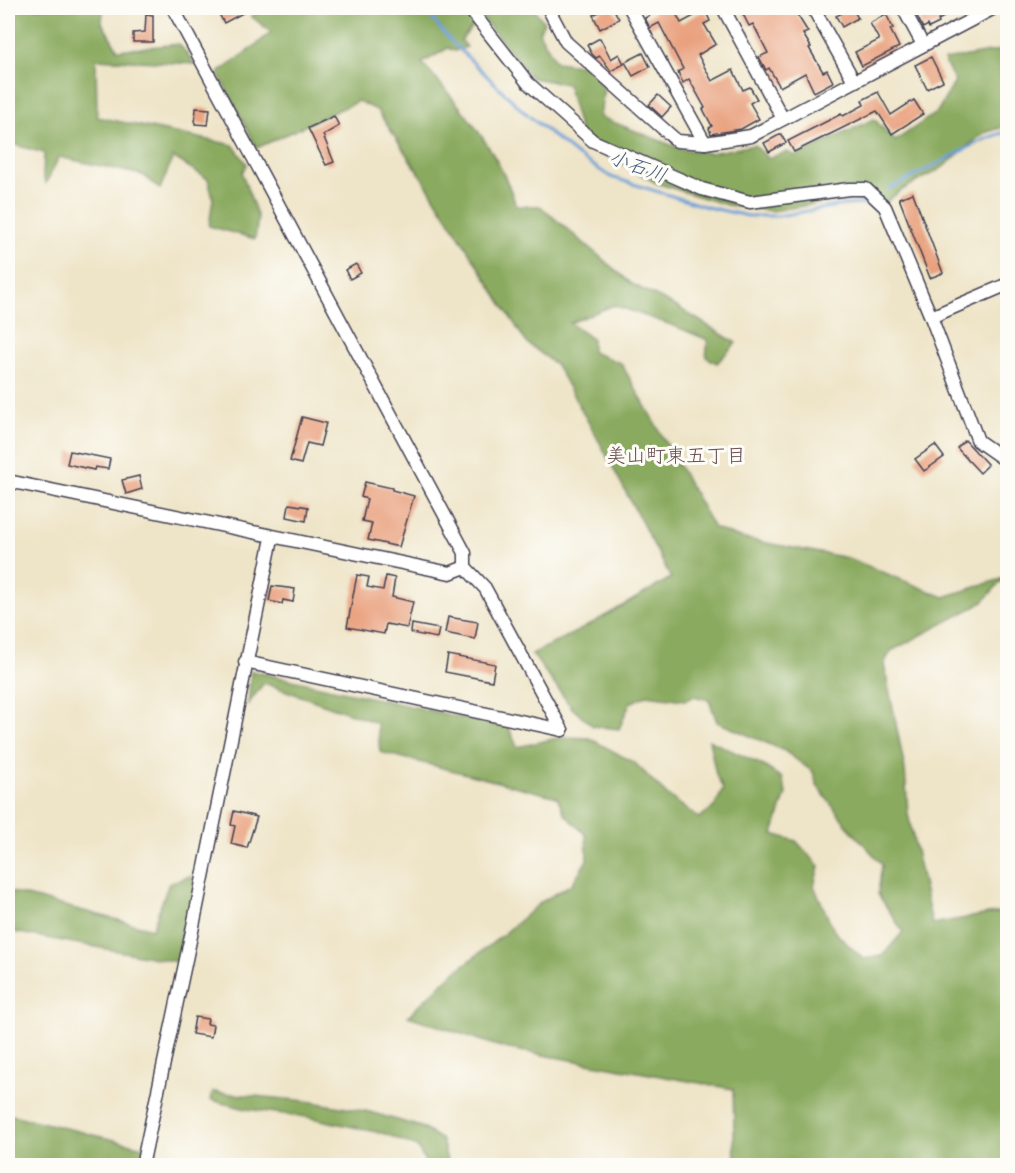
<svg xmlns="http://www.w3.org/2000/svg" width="1015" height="1173" viewBox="0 0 1015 1173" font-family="'Gochi Hand','Klee One',sans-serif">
<rect width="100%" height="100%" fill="#fdfcf7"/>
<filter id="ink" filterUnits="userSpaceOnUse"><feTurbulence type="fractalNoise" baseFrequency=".0167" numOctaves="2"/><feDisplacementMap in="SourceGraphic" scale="12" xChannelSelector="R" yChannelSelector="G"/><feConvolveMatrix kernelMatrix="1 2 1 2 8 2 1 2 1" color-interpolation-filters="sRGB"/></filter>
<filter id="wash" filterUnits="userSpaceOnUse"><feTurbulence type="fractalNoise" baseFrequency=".008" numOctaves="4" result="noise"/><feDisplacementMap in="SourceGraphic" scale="24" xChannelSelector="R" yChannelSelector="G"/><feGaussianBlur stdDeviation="1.35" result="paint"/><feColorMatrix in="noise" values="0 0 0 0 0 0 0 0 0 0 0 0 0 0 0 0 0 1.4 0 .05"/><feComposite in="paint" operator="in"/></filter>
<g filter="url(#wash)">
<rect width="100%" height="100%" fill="#eee4c7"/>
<g fill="#8aaa5f" stroke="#56664d" stroke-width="1.5">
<path d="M8,8H103L102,23L118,50L179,44L195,64L96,59L97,117L233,145L247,164L242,173L258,218L255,239L209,226L213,198L208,179L173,157L160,189L143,175L59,157L46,183L43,177L44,153L8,143Z"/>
<path d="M265,8H533L544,22L539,32L556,62L587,66L604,87L600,117L681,149L710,153L754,145L768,158L787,152L796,156L874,119L895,141L937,112L955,82L944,60L1007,49V126L984,133L942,168L900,191L880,207L853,198L772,211L727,205L656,183L583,142L567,84L532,78L479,14L473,26L461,40L467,47L455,51L448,48L422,63C460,105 500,152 516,206H540L632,284L679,308L736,343L717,363L706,357L708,340L677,327L614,305L570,323L592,339V352L621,363L714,528L740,538L848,558L944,597L1004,578L982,603L891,651L884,664L905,769L908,814L932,924L1007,911V1165H735L733,1089L504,1048L408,1016L451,975L504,934L541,902L572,884L587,860L586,835L565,814L557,797L380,752L377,723L264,683L248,704L251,671L509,728L517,747L562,737L589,738L635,763L667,795L699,818L715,806L723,789L716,775L709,740L762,765L782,778L786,793L773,834L796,841L819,866L814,886L834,931L863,959L882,956L903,932L878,894L882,864L849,828L818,787L813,772L783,750L717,722L709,700L694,696L685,700L647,695L630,703L619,729L593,726L572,708L532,654L584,628L671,578L600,443L556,365L526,342L428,187L377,110L358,101L257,148L218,73L251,49L271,32L251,16Z"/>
<path d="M191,876L196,887L177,962L8,931V891L152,929L169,883Z"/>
<path d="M213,1092L306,1101L370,1112L421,1127L442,1140L448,1165H427L417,1147L386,1134L307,1117L246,1109L211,1100Z"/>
<path d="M8,1114L156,1150L155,1165L8,1166Z"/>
</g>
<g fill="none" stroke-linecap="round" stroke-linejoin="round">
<g stroke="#6e9fd8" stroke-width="3">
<path d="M423,8L450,40L523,111L575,154L611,177L707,207L748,216H778L843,205L866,204"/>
<path d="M889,189L985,139L1008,131"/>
</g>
</g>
<g id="blocks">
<g fill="#e9a07e">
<path d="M230,8H252L224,23L219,14Z"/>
<path d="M607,8H613L619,19L600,29L593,15Z"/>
<path d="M658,8H673L681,23L705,10L710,21L704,24L716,44L698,55L712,81L733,70L743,90L750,87L757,99L750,103L759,119L741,129L711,134L709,128L712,126L703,109L705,108L689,79L683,83L678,72L683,69L659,23L650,28L645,18L655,12L653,10Z"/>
<path d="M755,8H793L808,32L803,34L811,47L809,48L823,72L827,70L833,82L814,92L805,73L780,87L769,68L766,70L759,57L768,53L753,24L749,26L743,14Z"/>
<path d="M852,8L858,18L842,27L836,16Z"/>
<path d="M930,8H939L944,17L938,20L939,23L929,28L928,25L923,28L916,14Z"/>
<path d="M146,14L153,15V42H133V33L145,32Z"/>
<path d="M886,14L893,28L890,29L899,47L862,66L855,52L879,40L870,23Z"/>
<path d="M600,38L611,59L619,54L624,64L611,71L600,56L596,58L592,54L587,45Z"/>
<path d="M643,53L650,67L633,76L625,62Z"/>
<path d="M931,57L943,81L927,89L915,65Z"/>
<path d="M878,92L891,115L914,100L923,114L892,134L877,111L794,152L788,141L841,114L843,116L864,105L862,100Z"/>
<path d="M658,95L671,107L662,117L649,105Z"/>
<path d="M196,108L210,109L208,125L195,124Z"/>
<path d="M334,116L339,126L323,135L334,162L326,165L308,128Z"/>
<path d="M781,134L786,143L769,152L764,143Z"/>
<path d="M913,193L943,273L930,278L899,198Z"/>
<path d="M356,264L361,273L350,279L345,270Z"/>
<path d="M302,417L326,423L320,446L307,443L301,464L290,461Z"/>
<path d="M965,440L988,465L980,473L957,448Z"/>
<path d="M935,445L944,457L924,471L915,459Z"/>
<path d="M70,451L110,459L108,469L95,467L94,470L67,464Z"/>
<path d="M139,476L142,489L126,494L122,480Z"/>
<path d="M365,482L392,488V490L414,496L399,547L368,540L372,523L362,521L367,499L361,497Z"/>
<path d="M289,504L308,507L306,521L287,517Z"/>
<path d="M357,575L369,577L367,587L383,590L386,576L395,578L392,597L413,602L407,628L386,624L384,634L347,627Z"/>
<path d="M272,586L295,589L293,602L283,600L282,604L269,601Z"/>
<path d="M448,617L478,622L475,639L445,633Z"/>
<path d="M412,624L439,629L437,638L411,633Z"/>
<path d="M448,655L495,664L492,681L445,672Z"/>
<path d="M234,811L257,817L247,848L231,844L235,826L231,825Z"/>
<path d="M195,1017L208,1019L207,1024L213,1025L211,1037L192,1034Z"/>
</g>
</g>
</g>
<g filter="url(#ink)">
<use href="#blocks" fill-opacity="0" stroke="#413f50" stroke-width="1.5"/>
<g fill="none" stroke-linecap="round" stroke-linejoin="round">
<g stroke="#413f50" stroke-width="15">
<g id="minor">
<path d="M173,8L465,553V567L485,588L562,730"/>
<path d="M469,8L528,83L593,141L702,189L750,202L849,189H866L885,207L931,317L978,441L1008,462"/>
<path d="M548,8L566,42L677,141L705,143L751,136L994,8"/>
<path d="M630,8L705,143"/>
<path d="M723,8L783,119"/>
<path d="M813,8L854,81"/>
<path d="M903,8L923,45"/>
<path d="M931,317L1008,284"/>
<path d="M8,481L450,573L465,567"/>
<path d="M245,662L562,730"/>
<path d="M142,1166L191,936L272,538"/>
</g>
</g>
<use href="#minor" stroke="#fff" stroke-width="12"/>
</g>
</g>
<g text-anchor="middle" stroke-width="6" stroke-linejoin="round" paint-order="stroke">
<g font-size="20" font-style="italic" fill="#445a82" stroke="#fdfcf7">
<text transform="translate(638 166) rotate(20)" y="7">小石川</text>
</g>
<g font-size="20" fill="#684e52" stroke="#fdfcf7">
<text x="676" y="462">美山町東五丁目</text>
</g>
</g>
<rect width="1015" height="1173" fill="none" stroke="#fdfcf7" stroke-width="30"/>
</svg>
